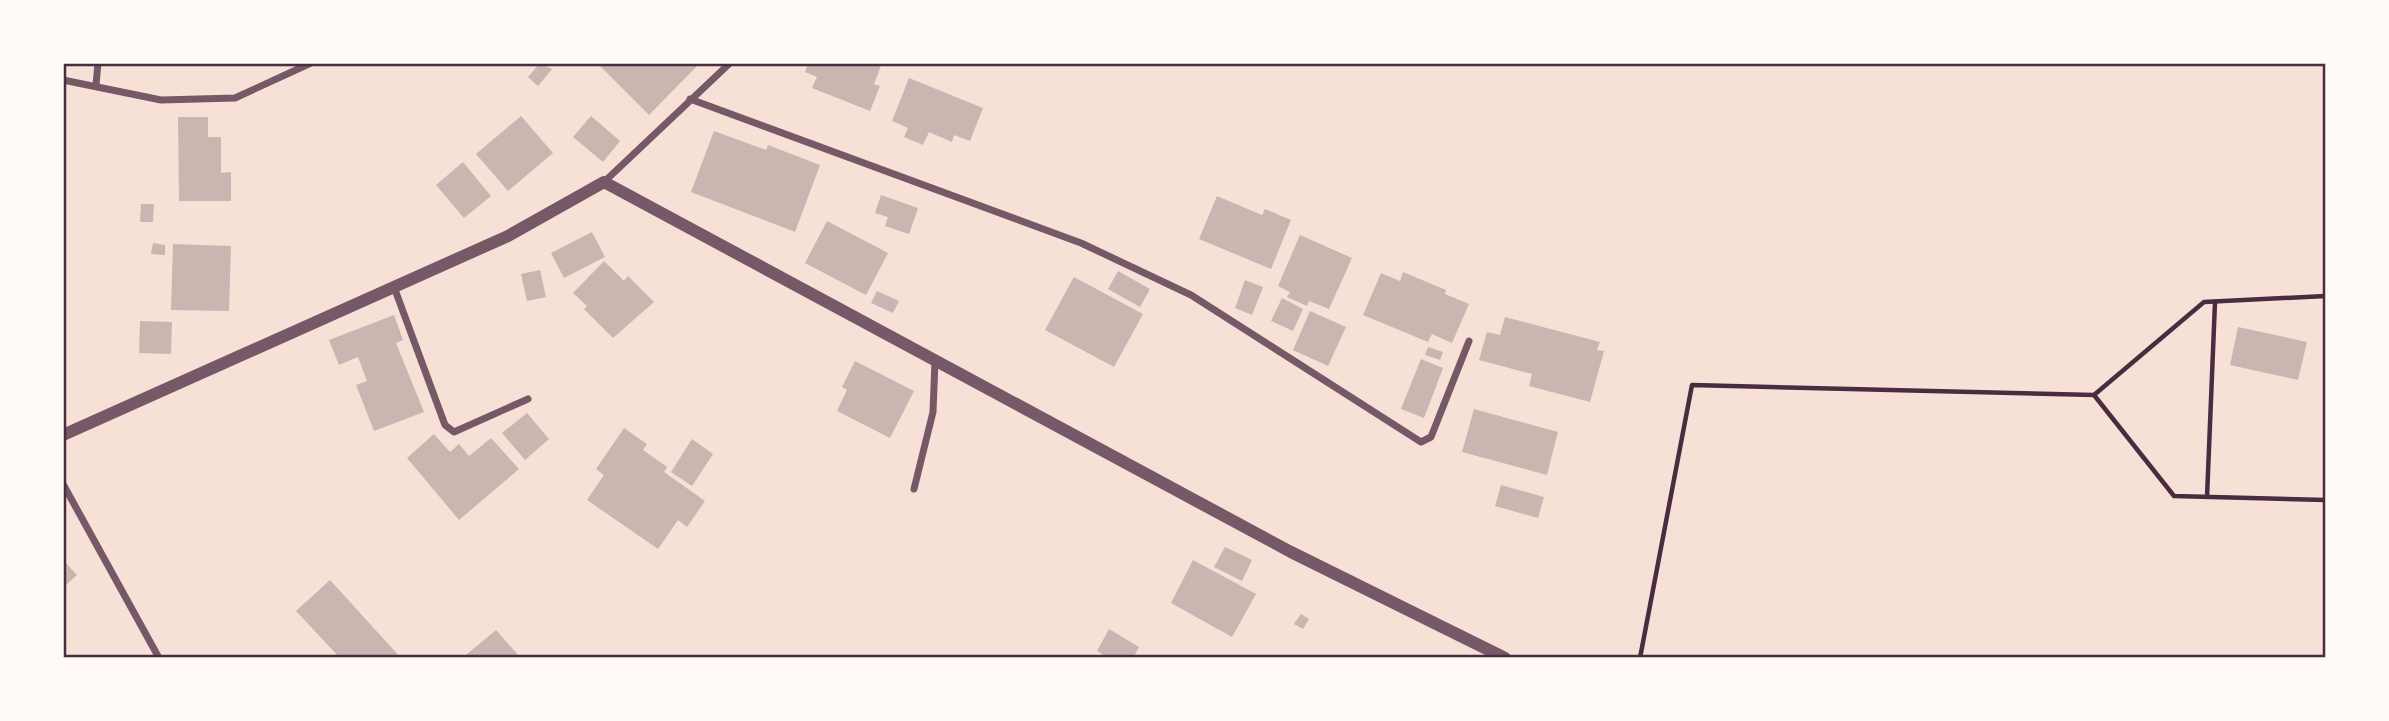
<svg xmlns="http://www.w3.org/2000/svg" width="2389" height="721" viewBox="0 0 2389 721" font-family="'Exo 2',sans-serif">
<rect width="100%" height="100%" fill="#f7e1d7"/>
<g fill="#ccb4b1">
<path d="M540,63L552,69L538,86L528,77Z"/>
<path d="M597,63H700L649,115Z"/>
<path d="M808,63H882L874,84L880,86L870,111L812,88L817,77L805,72Z"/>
<path d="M909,78L983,108L970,141L954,135L952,142L929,132L923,145L904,137L908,128L892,121Z"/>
<path d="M521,116L553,153L508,191L476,154Z"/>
<path d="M591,116L620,141L603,162L573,137Z"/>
<path d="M178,117H208V137H221V173L231,172V201H179Z"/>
<path d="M714,131L766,150L768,145L820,165L795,232L691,192Z"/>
<path d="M463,162L491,196L464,218L436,185Z"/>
<path d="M881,195L918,208L909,234L885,226L888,217L875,213Z"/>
<path d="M1217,196L1262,215L1265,209L1291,220L1271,269L1199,239Z"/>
<path d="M141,204H154L153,222H140Z"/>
<path d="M827,221L888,253L866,295L805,263Z"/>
<path d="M592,232L605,257L564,278L551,253Z"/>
<path d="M1300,235L1352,258L1329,309L1309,301L1307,306L1287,297L1290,292L1278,286Z"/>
<path d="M153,243L165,245V255L151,254Z"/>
<path d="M173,244L231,246L229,311L171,310Z"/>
<path d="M604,261L624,281L628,276L654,302L613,338L584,309L587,306L573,293Z"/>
<path d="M540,270L546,297L527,301L521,274Z"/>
<path d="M1118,271L1150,289L1140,307L1108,289Z"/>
<path d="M1403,272L1446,290L1445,294L1469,304L1452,343L1432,334L1428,342L1363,315L1381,273L1400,281Z"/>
<path d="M1074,277L1143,314L1114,367L1045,330Z"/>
<path d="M1245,280L1263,287L1252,315L1235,308Z"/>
<path d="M877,291L899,301L893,313L871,303Z"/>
<path d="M1282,298L1303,309L1293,331L1271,321Z"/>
<path d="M1310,311L1346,327L1328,366L1293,350Z"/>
<path d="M394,315L403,340L396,343L424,412L374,431L356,385L367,381L358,357L339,365L329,340Z"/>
<path d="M1505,317L1600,342L1597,350L1604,351L1590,402L1529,386L1532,374L1479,360L1487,332L1500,335Z"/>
<path d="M140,321L172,322L171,354L139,353Z"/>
<path d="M2238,327L2307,342L2298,380L2230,365Z"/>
<path d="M1428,347L1443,352L1440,360L1425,355Z"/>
<path d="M1421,359L1443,368L1424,418L1401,409Z"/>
<path d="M855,361L914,391L890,438L837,411L847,390L842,387Z"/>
<path d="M1474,409L1558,432L1547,475L1462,452Z"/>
<path d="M527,413L549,439L525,460L502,433Z"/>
<path d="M624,428L647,444L643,450L667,467L664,472L705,501L687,527L678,520L658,549L587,500L604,475L596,469Z"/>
<path d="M434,434L450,452L459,444L469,456L491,438L519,469L459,520L407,458Z"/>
<path d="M692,439L713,454L692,486L671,472Z"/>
<path d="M1501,485L1544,497L1538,518L1495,506Z"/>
<path d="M1225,547L1252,560L1242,581L1214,567Z"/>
<path d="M63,560L77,575L63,588Z"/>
<path d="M1193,560L1256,594L1232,637L1171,603Z"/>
<path d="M330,580L401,658H340L296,611Z"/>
<path d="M1301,614L1309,619L1303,629L1294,624Z"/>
<path d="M1109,629L1139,647L1133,658H1108L1097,651Z"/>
<path d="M496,630L521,658H469L466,655Z"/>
</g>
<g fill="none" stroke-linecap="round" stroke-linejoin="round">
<g stroke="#4a2c40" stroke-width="4.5">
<path d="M2094,395L2174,496L2326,500"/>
<path d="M2207,497L2215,302"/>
<path d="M1640,658L1692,385L2094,395L2204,302L2326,296"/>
</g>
<g stroke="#755966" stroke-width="7">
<path d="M63,80L161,100L235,98L311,63"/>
<path d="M96,85L98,63"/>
<path d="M690,99L1081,243L1191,295L1421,442L1431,437L1469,341"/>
<path d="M604,182L730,63"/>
<path d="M394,287L445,425L454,432L528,399"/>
<path d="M63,484L159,658"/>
<path d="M914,489L933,412L935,361"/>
</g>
<path stroke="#755966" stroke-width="12" d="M63,435L508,236L604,182L1291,552L1505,658"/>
</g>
<rect width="2389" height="721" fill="none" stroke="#fffaf5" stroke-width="130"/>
<rect x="65" y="65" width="2259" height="591" fill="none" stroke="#4a2c40" stroke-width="2.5"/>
</svg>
